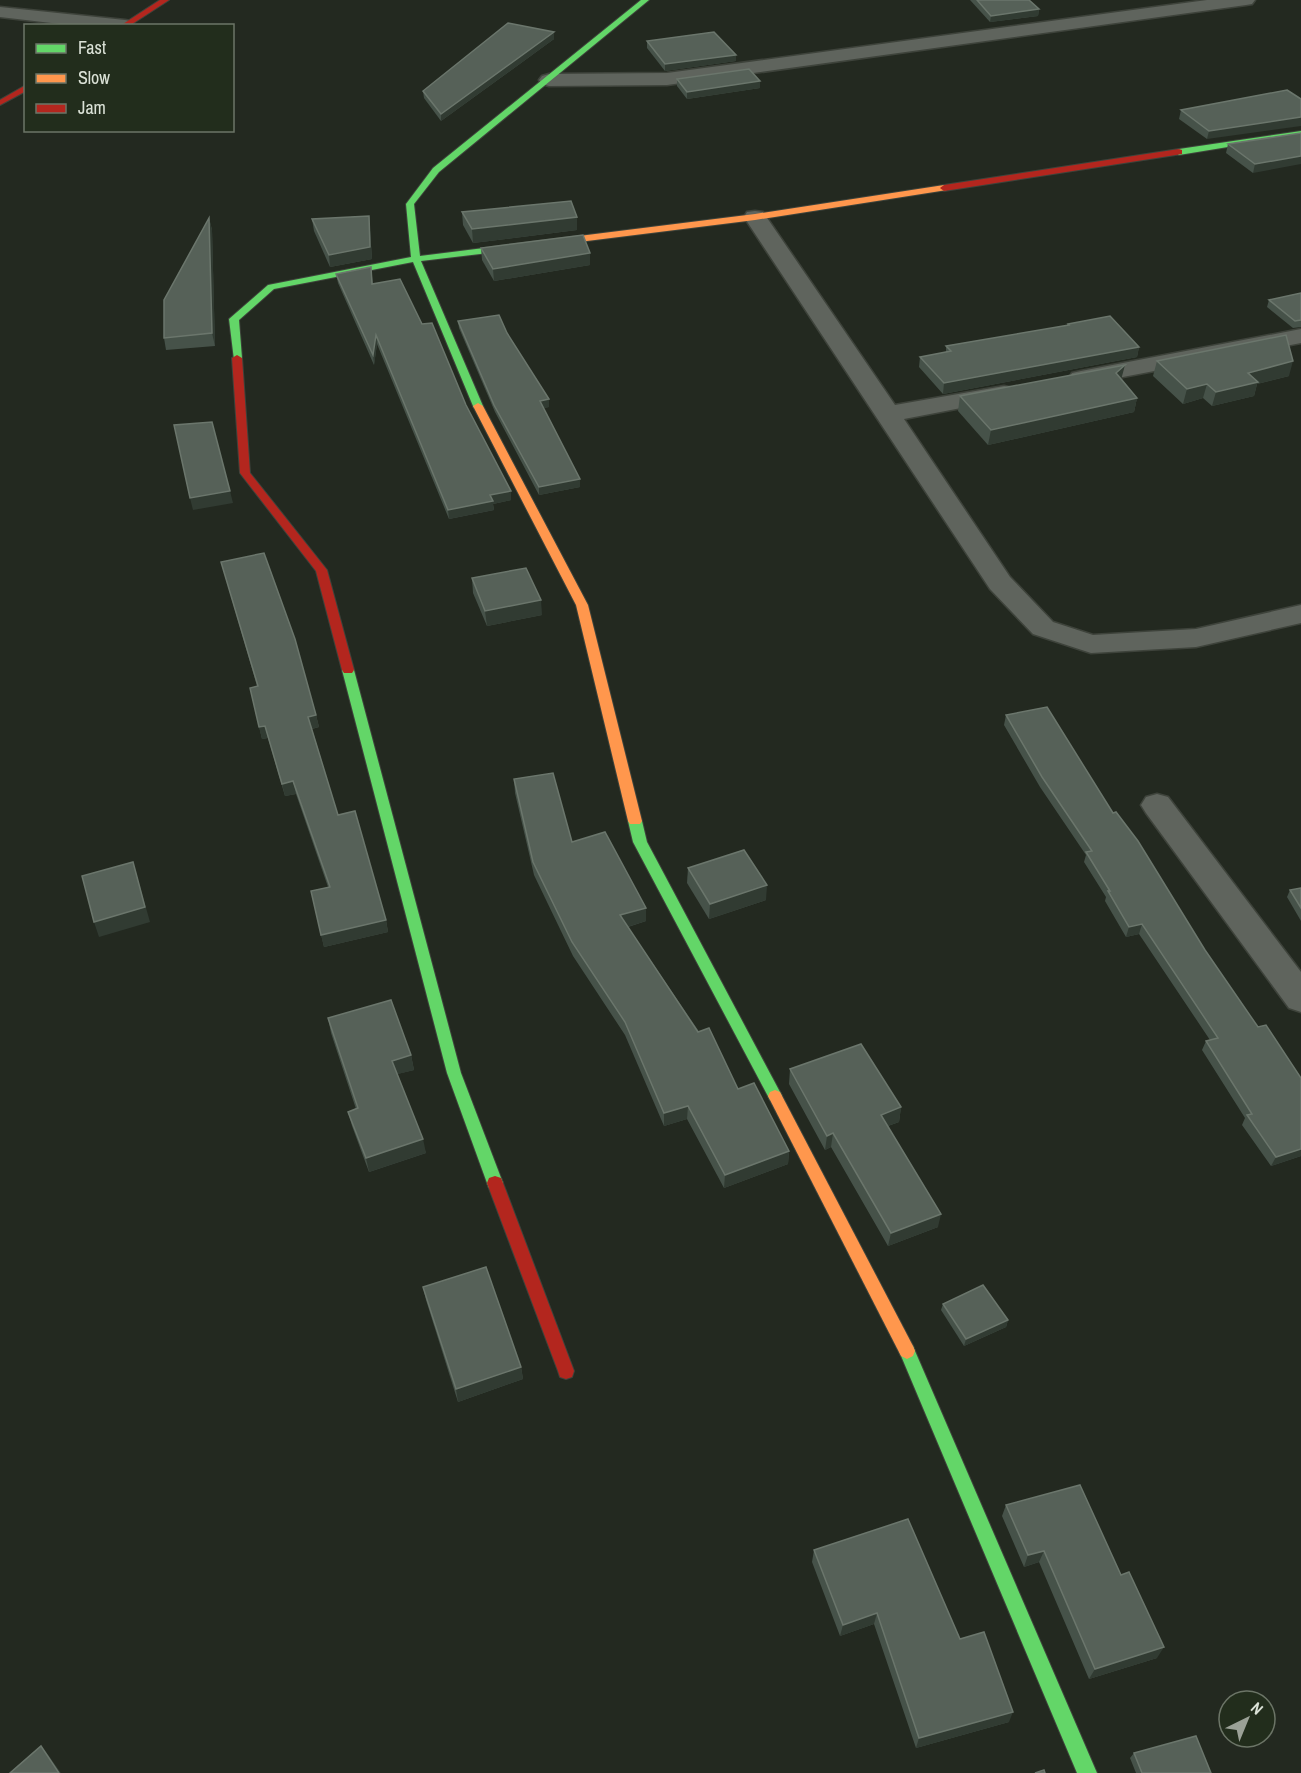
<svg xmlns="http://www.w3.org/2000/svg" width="1301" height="1773" viewBox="0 0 1301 1773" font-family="'Archivo Narrow',sans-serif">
<rect width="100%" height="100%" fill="#232920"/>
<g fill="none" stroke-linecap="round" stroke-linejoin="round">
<g stroke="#3e433b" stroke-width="3">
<g id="street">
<path d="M1207,0H1255L1252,4L1246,5L667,85L549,86L542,84L539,80L542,76L549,74L667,73Z"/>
<path d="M0,7L125,20L131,21L134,25L77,26L0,17Z"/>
<path d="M755,211L763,212L895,405L1004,386L1013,388L1016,393L1013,398L904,419L1010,577L1053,622L1093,635L1196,629L1301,605V623L1196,647L1091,653L1033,634L990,589L744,217L747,212Z"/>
<path d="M1301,329V343L1081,385L1072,383L1069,378L1072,373L1081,371Z"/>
<path d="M1157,794L1168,797L1301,972V1012L1289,1008L1146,813L1141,805L1146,797Z"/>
</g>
</g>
<g stroke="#3e433b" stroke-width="2">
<g id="fast">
<path d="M641,0H649L439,172L414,204L420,256L539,241L543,244L539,247L421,261L483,406L482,408H474L473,406L413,262L274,289L239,320L242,358L234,360L229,319L268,285L411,257L406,204L433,168Z"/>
<path d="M1301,131V135L1179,155L1175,152L1179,149Z"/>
<path d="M348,666L354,670L461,1073L503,1183L501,1188L495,1190L489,1188L487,1183L447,1073L342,670Z"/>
<path d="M635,816L642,821L647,842L780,1092L782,1096L780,1100L775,1102L770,1100L633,842L628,821Z"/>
<path d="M907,1343L913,1346L915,1351L1097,1773H1077L899,1351L901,1346Z"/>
</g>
</g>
<g stroke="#3e433b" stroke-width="2">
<g id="slow">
<path d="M944,185L947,186V190L755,220L539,247L535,244L539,241L755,214Z"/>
<path d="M478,403L483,406L588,605L642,821L640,824H630L628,821L576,605L473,406Z"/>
<path d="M775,1090L780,1092L913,1346L915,1351L913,1356L907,1359L901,1356L768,1096L770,1092Z"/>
</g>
</g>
<g stroke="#3e433b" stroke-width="2">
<g id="jam">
<path d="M160,0H169L129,26H120Z"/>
<path d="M26,85V91L0,105V100Z"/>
<path d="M1179,149L1182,150V154L944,191L940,188L944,185Z"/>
<path d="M237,355L242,358L250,473L327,570L354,670L352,673H344L342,670L316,571L240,473L232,358Z"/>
<path d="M495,1176L501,1178L503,1183L574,1371L572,1377L566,1379L560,1377L558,1371L487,1183L489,1178Z"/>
</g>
</g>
<use href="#street" fill="#5f645d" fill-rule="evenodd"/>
<use href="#fast" fill="#63d668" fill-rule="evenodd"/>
<use href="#slow" fill="#ff974d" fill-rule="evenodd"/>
<use href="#jam" fill="#b3261e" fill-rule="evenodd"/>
</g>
<g fill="#465249">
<path d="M970,0H1029L1039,9L1038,16L990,22Z"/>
<path d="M554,32V39L441,121L424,98L423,91Z"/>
<path d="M647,41L736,55V61L665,71L647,48Z"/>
<path d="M677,79L760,88L687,99L677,86Z"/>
<path d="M1287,90L1207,139L1179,119L1181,110Z"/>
<path d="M1301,133L1253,173L1226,153L1228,144Z"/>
<path d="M462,212L577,230L473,243L463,225Z"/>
<path d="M369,216L372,259L330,267L314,231L312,219Z"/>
<path d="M209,218L212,230L215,346L166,350L164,338Z"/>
<path d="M481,248L590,265L494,281L482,260Z"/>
<path d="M336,274L372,276L373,284L422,324L466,405L511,500L493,504L494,510L449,519L377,344L374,365L338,283Z"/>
<path d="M1301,293V327L1293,328L1267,307L1269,300Z"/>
<path d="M458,321L507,333L549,407L543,408L580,479V487L539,495L495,412L459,328Z"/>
<path d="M1068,324L1139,347L1137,357L943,394L919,367L920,357L946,352V346L1068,326Z"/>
<path d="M1157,361L1289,376L1257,384L1254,396L1212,406L1203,398L1183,404L1153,376Z"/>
<path d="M1122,379L1137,398L1134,412L988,445L958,411L960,396Z"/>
<path d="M221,562L316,715L319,727L312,729L338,815L386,920L388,932L324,947L311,891L328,887L296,794L285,796L268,738L262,739L250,688L257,686Z"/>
<path d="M472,578L542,615L487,626L473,593Z"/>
<path d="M1006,715L1301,1156L1271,1166L1242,1125L1245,1118L1202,1050L1206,1041L1210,1040L1139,934L1126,937L1105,901L1106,897L1084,862L1086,855L1040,787L1004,725Z"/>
<path d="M514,779L646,921L628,927L738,1089L789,1151L788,1164L724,1188L687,1119L664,1126L625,1035L573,956L534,875L515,793Z"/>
<path d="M688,868L766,900L709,919L687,883Z"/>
<path d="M1301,888V921L1287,897L1290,890Z"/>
<path d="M328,1018L411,1055L414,1070L397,1074L426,1153L369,1172L352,1126L348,1112L356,1109L331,1033Z"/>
<path d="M790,1069L901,1107L899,1122L888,1126L938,1227L888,1246L831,1147L825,1150L789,1084Z"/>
<path d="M423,1287L521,1367L523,1379L458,1402L426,1300Z"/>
<path d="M943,1304L1008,1320L1006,1327L964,1346L941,1310Z"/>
<path d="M1006,1505L1157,1658L1089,1679L1039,1562L1024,1567L1002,1516Z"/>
<path d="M814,1550L960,1639L1009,1722L916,1748L874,1624L840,1636L812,1562Z"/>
<path d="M1134,1753L1211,1773H1136L1130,1758Z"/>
</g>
<g fill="#313b32">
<path d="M1039,9L1038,16L990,22L991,16Z"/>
<path d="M554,32V39L441,121V114Z"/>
<path d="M736,55V61L665,71V64Z"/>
<path d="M760,81V88L687,99V92Z"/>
<path d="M1301,117V126L1207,139L1209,131Z"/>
<path d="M1301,156V164L1253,173L1255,164Z"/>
<path d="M369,216L372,259L330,267L329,255Z"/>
<path d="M577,217V230L473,243L472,229Z"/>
<path d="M209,218L212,230L215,346L212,333Z"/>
<path d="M590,253V265L494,281L493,269Z"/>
<path d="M376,335L377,344L374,365L373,355Z"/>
<path d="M1139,347L1137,357L943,394L944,383Z"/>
<path d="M1293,361L1289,376L1257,384L1254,396L1212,406L1216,392L1248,373Z"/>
<path d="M1125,365L1121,380L1116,373Z"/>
<path d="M1207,384L1203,398L1183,404L1187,389Z"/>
<path d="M1137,398L1134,412L988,445L991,430Z"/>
<path d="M549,399V407L540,409V401Z"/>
<path d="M580,479V487L539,495V487Z"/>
<path d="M230,491L233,503L193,510L190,498Z"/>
<path d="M511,491V500L493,504L494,510L449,519L448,510L490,495Z"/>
<path d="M541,600L542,615L487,626L485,611Z"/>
<path d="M316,715L319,727L311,729L308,717Z"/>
<path d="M265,726L268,738L262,739L259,727Z"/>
<path d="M293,781L296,794L285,796L282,784Z"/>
<path d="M133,862L150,922L99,937L94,922Z"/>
<path d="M767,885L766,900L709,919L710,904Z"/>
<path d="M646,908V921L621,929L620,915Z"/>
<path d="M386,920L388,932L324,947L321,935Z"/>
<path d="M1142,924L1139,934L1126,937L1129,927Z"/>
<path d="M411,1055L414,1070L394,1075L392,1061Z"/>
<path d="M688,1106L687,1119L664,1126V1113Z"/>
<path d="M901,1107L899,1122L879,1129L881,1115Z"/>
<path d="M833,1133L831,1147L825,1150L827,1136Z"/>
<path d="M423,1139L426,1153L369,1172L366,1158Z"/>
<path d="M1301,1149V1156L1271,1166L1276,1157Z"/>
<path d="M789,1151L788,1164L724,1188L725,1175Z"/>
<path d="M941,1214L938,1227L888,1246L891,1233Z"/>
<path d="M1008,1320L1006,1327L964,1346L966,1339Z"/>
<path d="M521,1367L523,1379L458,1402L456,1389Z"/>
<path d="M1044,1551L1039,1562L1024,1567L1028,1555Z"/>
<path d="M877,1613L874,1624L840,1636L843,1625Z"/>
<path d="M1164,1647L1157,1658L1089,1679L1095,1669Z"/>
<path d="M1013,1712L1009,1722L916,1748L919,1738Z"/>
<path d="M41,1746L49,1756L61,1773H59Z"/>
</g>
<g fill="#566158" stroke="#6b766c" stroke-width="1.5">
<path d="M977,0H1029L1039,9L991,16Z"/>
<path d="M508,23L554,32L441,114L423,91Z"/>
<path d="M714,32L736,55L665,64L647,41Z"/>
<path d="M749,69L760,81L687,92L677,79Z"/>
<path d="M1287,90L1301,99V117L1209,131L1181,110Z"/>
<path d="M1301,133V156L1255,164L1228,144Z"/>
<path d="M571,201L577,217L472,229L462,212Z"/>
<path d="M369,216L370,247L329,255L312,219Z"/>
<path d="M209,218L212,333L164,338V300Z"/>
<path d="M583,235L590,253L493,269L481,248Z"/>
<path d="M371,267L372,284L400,279L422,324L432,323L466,405L511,491L490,495L493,501L448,510L376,335L373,355L336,274Z"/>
<path d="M1301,293V320L1295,321L1269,300Z"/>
<path d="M499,315L507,333L549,399L540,401L580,479L539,487L494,405L458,321Z"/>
<path d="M1110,316L1139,347L944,383L920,357L951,351L946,346L1069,325L1068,324Z"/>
<path d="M1286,335L1293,361L1248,373L1258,382L1216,392L1207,384L1187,389L1157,361Z"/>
<path d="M1125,365L1116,373L1137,398L991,430L960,396Z"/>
<path d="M212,422L230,491L190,498L174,425Z"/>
<path d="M264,553L295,639L316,715L308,717L338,815L355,811L386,920L321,935L311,891L330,887L293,781L282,784L265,726L259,727L250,688L258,686L221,562Z"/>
<path d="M526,568L541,600L485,611L472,578Z"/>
<path d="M1047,707L1113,813L1116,812L1138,841L1205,950L1258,1027L1266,1025L1301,1078V1149L1276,1157L1247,1115L1252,1114L1206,1041L1218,1038L1142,924L1129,927L1108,891H1110L1086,852L1092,851L1042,777L1006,715Z"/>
<path d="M553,773L572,842L605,832L646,908L620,915L698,1032L709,1028L738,1089L754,1083L789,1151L725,1175L688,1106L664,1113L625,1022L572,942L533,862L514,779Z"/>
<path d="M744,850L767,885L710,904L688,868Z"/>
<path d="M133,862L145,907L94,922L82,876Z"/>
<path d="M1301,888V908L1290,890Z"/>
<path d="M391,1000L411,1055L392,1061L423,1139L366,1158L348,1112L358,1108L328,1018Z"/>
<path d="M861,1044L901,1107L881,1115L941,1214L891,1233L833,1133L827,1136L790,1069Z"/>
<path d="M486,1267L521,1367L456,1389L423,1287Z"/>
<path d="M983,1285L1008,1320L966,1339L943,1304Z"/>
<path d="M1080,1485L1121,1575L1129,1572L1164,1647L1095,1669L1044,1551L1028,1555L1006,1505Z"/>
<path d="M908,1519L960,1639L984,1632L1013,1712L919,1738L877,1613L843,1625L814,1550Z"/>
<path d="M1196,1736L1211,1773H1142L1134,1753Z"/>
<path d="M41,1746L59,1773H10Z"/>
<path d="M1044,1770L1045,1773H1035Z"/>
</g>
<rect x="24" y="24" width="210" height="108" fill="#222d1c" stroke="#6c7567" stroke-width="1.5"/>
<rect x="36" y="44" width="30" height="9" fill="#63d668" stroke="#6c7567" stroke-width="1.5"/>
<text x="78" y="54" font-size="18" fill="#dbe2d7">Fast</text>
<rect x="36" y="74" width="30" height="9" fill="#ff974d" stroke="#6c7567" stroke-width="1.5"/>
<text x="78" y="84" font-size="18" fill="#dbe2d7">Slow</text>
<rect x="36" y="104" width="30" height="9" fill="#b3261e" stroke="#6c7567" stroke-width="1.5"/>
<text x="78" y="114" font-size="18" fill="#dbe2d7">Jam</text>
<g transform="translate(1247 1719) rotate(43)"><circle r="28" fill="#222d1c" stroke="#6c7567" stroke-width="1.5"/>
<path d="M0-4.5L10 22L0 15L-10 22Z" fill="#9ba197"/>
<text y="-9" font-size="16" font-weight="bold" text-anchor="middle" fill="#dbe2d7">N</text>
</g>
</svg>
